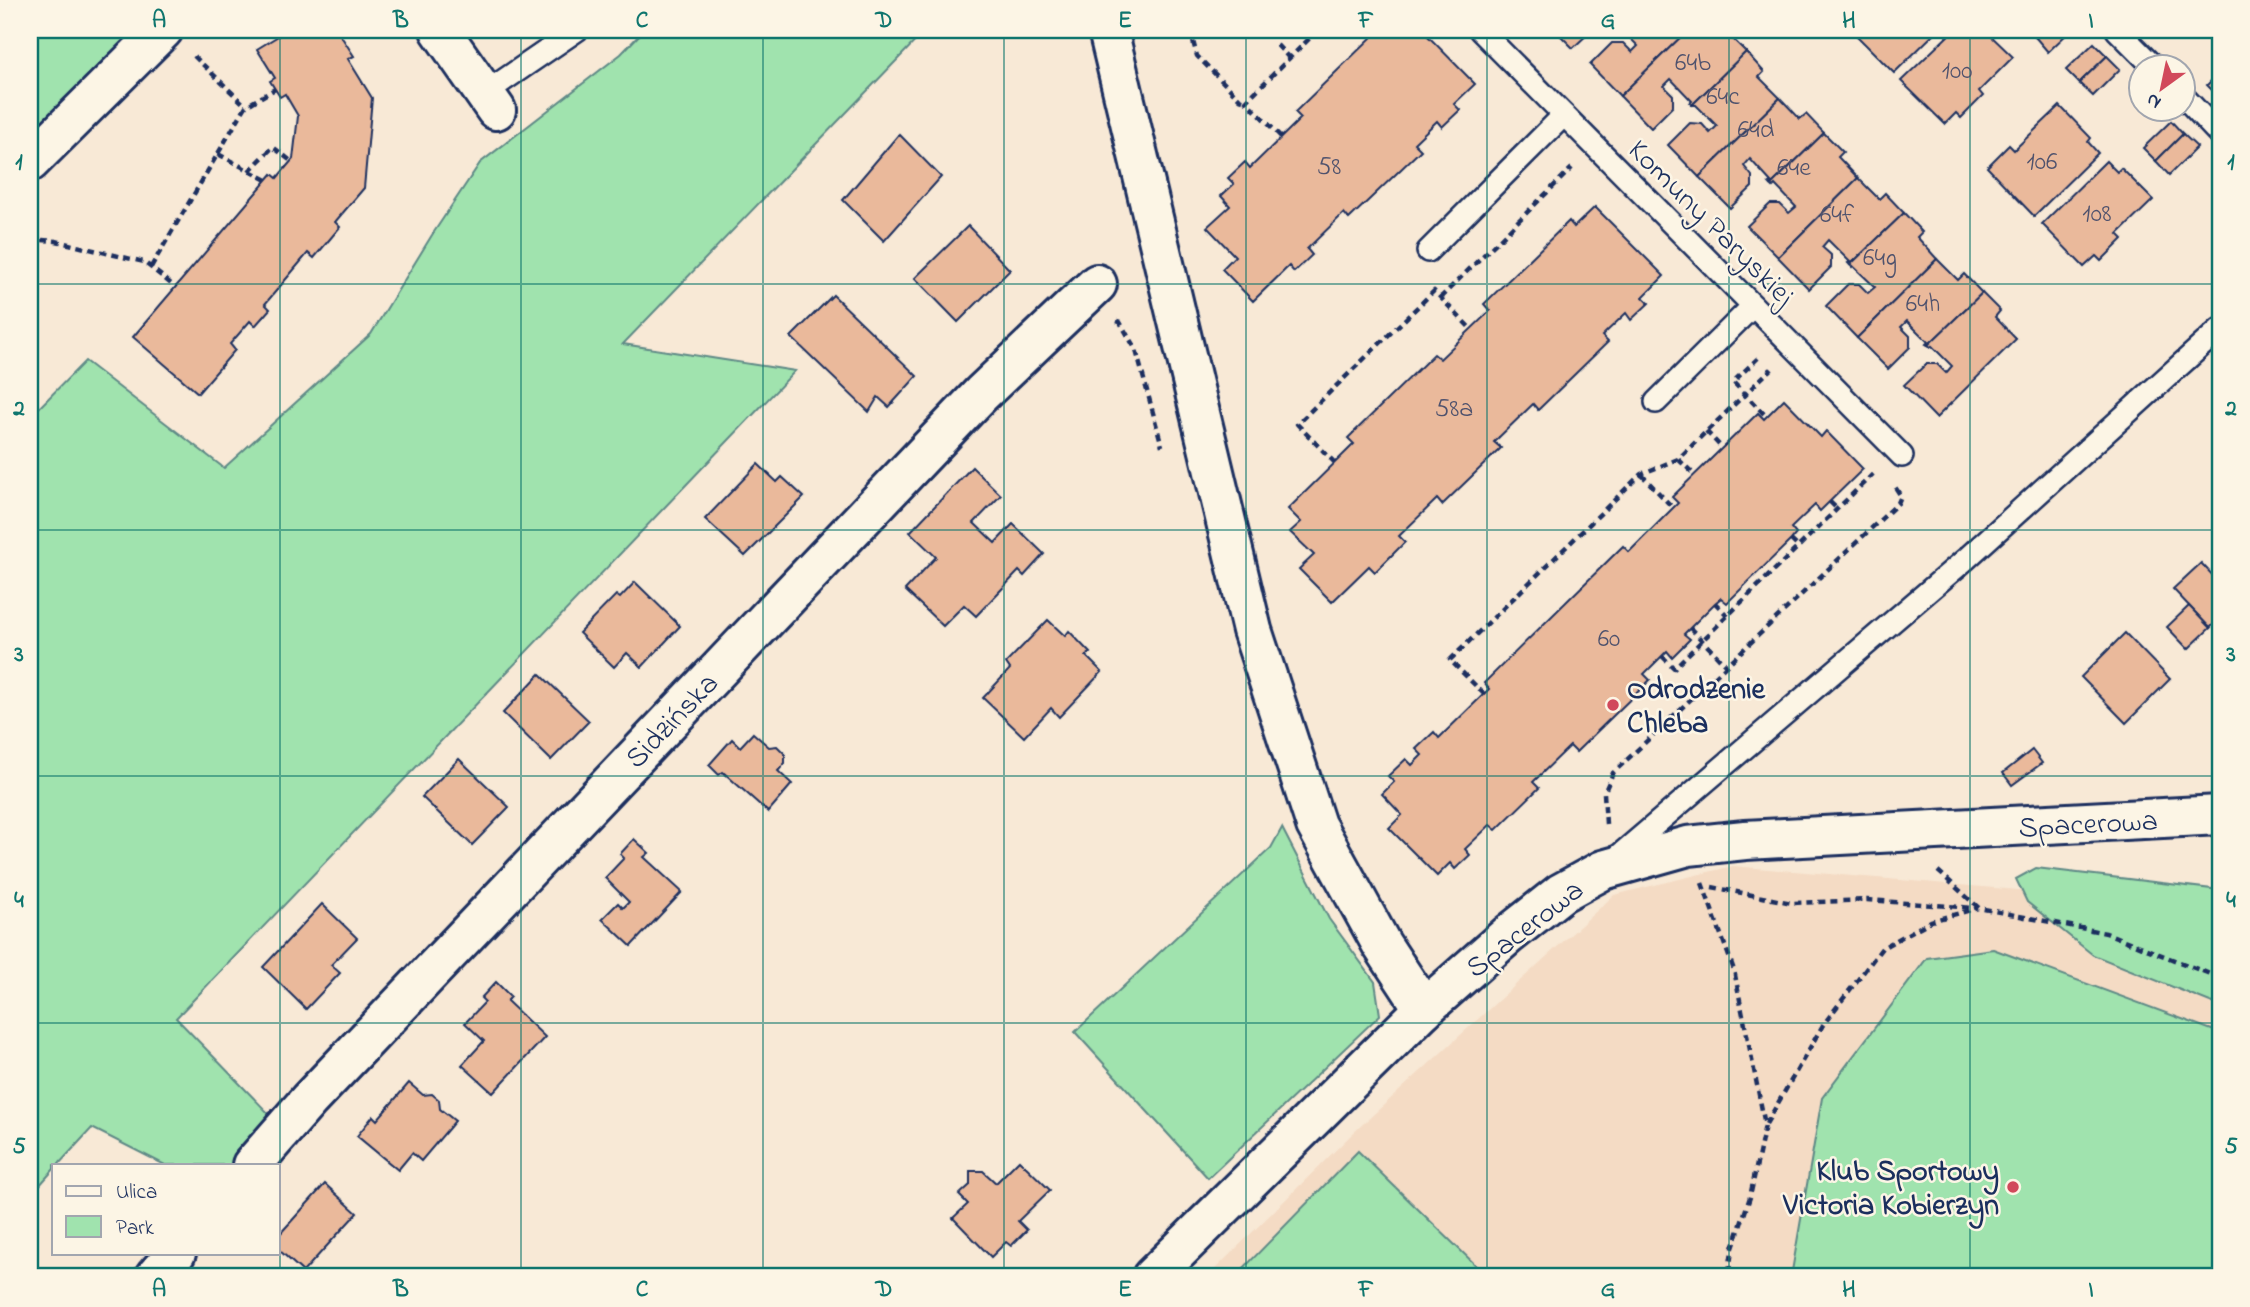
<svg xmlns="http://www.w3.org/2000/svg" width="2250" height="1307" viewBox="0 0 2250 1307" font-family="'Indie Flower',sans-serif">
<rect width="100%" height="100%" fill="#f8e9d6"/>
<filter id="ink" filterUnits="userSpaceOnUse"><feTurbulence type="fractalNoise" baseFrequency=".0143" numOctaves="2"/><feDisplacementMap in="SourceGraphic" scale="14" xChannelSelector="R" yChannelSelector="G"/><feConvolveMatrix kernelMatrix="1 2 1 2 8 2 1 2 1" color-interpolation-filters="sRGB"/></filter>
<g filter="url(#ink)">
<path fill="#f4dbc4" d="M1733,866L2220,907V1277H1207L1352,1134L1614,895Z"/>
<g fill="#a0e3ae" stroke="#5e8986" stroke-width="2">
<path d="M30,30H140L30,135Z"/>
<path d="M644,30H926L623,344L795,371L176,1018L273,1118L232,1165H165L92,1128L58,1165H54V1169L30,1196V417L85,361L224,468L371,334L432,235L480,163L621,54Z"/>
<path d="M1282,828L1329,919L1375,982L1380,1015L1208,1178L1075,1032L1271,848Z"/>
<path d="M2036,868L2220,890V1006L2093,955L2027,902L2016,879Z"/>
<path d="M1993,949L2220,1033V1277H1791L1822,1098L1927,958Z"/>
<path d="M1358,1151L1488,1277H1235Z"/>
</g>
<g fill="#eab99b" stroke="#1b2f5e" stroke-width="2">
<path d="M288,30H337L354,56L348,59L372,98L364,188L335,222L340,227L314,258L308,253L265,304L270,309L255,326L250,321L230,344L235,350L198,393L133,337L272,174L277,178L293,159L298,116L285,94L280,97L270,81L275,78L257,49Z"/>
<path d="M1379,30L1386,35L1391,30H1422L1475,84L1454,104L1460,110L1442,127L1437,121L1414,143L1421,150L1349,219L1344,213L1307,249L1312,255L1294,272L1289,266L1253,301L1222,269L1235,256L1207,227L1230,206L1221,196L1234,184L1228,178L1245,162L1250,168L1301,118L1295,112Z"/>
<path d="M1555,30H1592L1573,48Z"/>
<path d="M1622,30H1688L1620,96L1590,65L1612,43H1623L1632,52L1638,46Z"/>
<path d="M1688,30H1713L1721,38L1727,33L1746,52L1692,105L1690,103L1692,101L1671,79L1664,86L1673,95V106L1651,128L1620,96Z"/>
<path d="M1851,30H1938L1894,73Z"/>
<path d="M1954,30H1985L2013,57L1979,91L1983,96L1961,118L1956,113L1945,124L1901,81Z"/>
<path d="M2027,30H2045L2036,38Z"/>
<path d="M2045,30H2071L2048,52L2036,38Z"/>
<path d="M2094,43L2107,56L2079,83L2066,70Z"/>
<path d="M1746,52L1764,72L1759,77L1780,98L1699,177L1668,145L1690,123L1702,124L1710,133L1717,126L1696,105H1692Z"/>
<path d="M2107,56L2120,69L2093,96L2079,83Z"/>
<path d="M2220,72V98L2207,85Z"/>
<path d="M1780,98L1800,119L1806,114L1824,133L1771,185L1769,183L1771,182L1750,159L1744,166L1752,176V187L1730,208L1699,177Z"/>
<path d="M2060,106L2091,138L2088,142L2098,153L2034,216L1987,167L2009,145L2014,150Z"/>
<path d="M2171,121L2183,134L2156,161L2143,148Z"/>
<path d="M1824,133L1843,152L1838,157L1858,178L1778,257L1747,226L1770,204H1780L1789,213L1796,207L1775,185L1773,187L1771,185Z"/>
<path d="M899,134L941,177L884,241L843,200Z"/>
<path d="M2183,134L2197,147L2169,175L2156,161Z"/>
<path d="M2106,161L2117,172L2121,168L2153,200L2118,234L2123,239L2101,261L2096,256L2084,267L2042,224Z"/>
<path d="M1858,178L1879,199L1885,193L1904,213L1850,265L1848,263L1850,262L1828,240L1822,247L1831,255V267L1809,289L1778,257Z"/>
<path d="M1595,207L1664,276L1643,297L1649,303L1631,320L1626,313L1602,336L1608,342L1538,410L1533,404L1494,442L1501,448L1442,505L1437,499L1399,536L1405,542L1375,572L1369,566L1332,602L1299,569L1314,555L1290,532L1301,522L1288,509L1354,444L1348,438L1434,354L1440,359L1490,311L1484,304L1569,221L1574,227Z"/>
<path d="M1904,213L1922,232L1917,237L1937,259L1857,338L1826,306L1848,284H1859L1868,293L1875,287L1853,266L1852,267L1850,265Z"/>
<path d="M968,226L1010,270L958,322L915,278Z"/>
<path d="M1937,259L1958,280L1964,274L1982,293L1928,345L1926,344L1928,342L1907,321L1901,327L1910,336V347L1888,369L1857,338Z"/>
<path d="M1982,293L2000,311L1995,317L2016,339L1936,418L1904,385L1926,364H1937L1946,373L1952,366L1932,346L1931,347L1928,345Z"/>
<path d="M833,295L917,376L889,407L878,397L869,412L791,337Z"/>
<path d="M1784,399L1821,437L1826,431L1863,469L1820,511L1815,505L1791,528L1796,534L1791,540L1727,603L1721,598L1715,603L1684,634L1690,639L1672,657L1667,651L1644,674L1650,680L1576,752L1570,746L1533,782L1539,788L1496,830L1490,825L1465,849L1470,855L1455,869L1450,863L1437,876L1389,828L1402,815L1382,794L1394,782L1388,776L1406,759L1412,765L1422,755L1416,749L1434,732L1439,738L1484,694L1489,689L1484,683L1623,546L1629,552L1678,503L1672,497L1758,413L1764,419Z"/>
<path d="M758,464L777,482L782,477L804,497L745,556L705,519Z"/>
<path d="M972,467L1001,495L974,523L995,543L1013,524L1044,554L1024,576L1019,571L976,616L964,605L943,626L905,590L936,557L910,532Z"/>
<path d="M2201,563L2220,583V618L2210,628L2173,589Z"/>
<path d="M635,582L680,626L642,667L627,653L614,667L579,633L616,595L620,598Z"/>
<path d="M2189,606L2210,628L2188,649L2167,627Z"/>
<path d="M1048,620L1065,636L1069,631L1090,653L1086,656L1102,672L1059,717L1051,708L1024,737L983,698L1010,669L1006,663Z"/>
<path d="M2125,633L2170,679L2126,723L2081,677Z"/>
<path d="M540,674L589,721L551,760L503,713Z"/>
<path d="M753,733L769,747L777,746L785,754V763L778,771L792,784L768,812L723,772L719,775L709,765L732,739L740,747Z"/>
<path d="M2032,750L2042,763L2012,785L2003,773Z"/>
<path d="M459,759L509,807L472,845L422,797Z"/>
<path d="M634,839L649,853L644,857L682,892L631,946L602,919L618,903L623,908L629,902L605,878L624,858L620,854Z"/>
<path d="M322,904L357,938L331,965L340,973L306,1009L263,967Z"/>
<path d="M496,982L511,997L507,1001L545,1037L493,1093L462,1065L484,1041L465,1023L485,1002L481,998Z"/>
<path d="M409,1083L423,1095L432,1094L439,1100L440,1109L455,1121L421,1161L412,1153L398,1170L357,1136L373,1116L377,1120Z"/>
<path d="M1019,1160L1050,1190L1018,1221L1027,1230L1011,1246L1006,1242L991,1257L953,1218L968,1204L959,1195L970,1185V1171H983L996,1183Z"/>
<path d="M325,1184L357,1213L303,1272L278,1249V1236Z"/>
</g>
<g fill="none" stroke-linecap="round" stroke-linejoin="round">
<g stroke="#1b2f5e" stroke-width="26">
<g id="lane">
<path d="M1480,30L1902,456"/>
<path d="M2117,30L2153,66"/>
<path d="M485,93L577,30"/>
<path d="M2184,97L2220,135"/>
<path d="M1428,251L1564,115"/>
<path d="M1656,402L1753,306"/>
<path d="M1615,859L1966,559L2220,329"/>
</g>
</g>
<g stroke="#1b2f5e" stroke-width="44">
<g id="street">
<path d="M440,30L496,110"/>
<path d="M1108,30L1252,630L1316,825L1382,945L1424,1009"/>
<path d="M30,162L163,30"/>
<path d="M252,1165L309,1100L982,393L1097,284"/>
<path d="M155,1277L176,1253"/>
<path d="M1152,1277L1424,1009L1508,935L1561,893L1603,870L1688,846L1745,840L2220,815"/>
</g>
</g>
<g stroke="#1b2f5e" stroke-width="4.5" stroke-dasharray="7 5" stroke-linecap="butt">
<path d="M505,30L511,39"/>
<path d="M1190,30L1197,56L1240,99L1246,101"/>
<path d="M1277,45L1289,58"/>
<path d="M194,56L246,106"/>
<path d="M1281,137L1246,101L1318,30"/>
<path d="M218,154L267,180"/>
<path d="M249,171L273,147L291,161"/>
<path d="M30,239L56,241L144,262L175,287"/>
<path d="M151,267L246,106L275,89"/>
<path d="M1440,298L1572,168"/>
<path d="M1117,321L1120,322L1136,350L1162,446"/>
<path d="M1758,358L1733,382L1767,417"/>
<path d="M1706,431L1722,448"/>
<path d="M1678,459L1695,475"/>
<path d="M1335,463L1297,424L1434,291L1471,329"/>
<path d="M1641,474L1673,508"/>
<path d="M1830,502L1837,509"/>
<path d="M1791,540L1798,547"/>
<path d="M1715,603L1728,616"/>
<path d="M1690,628L1726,665"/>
<path d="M1662,656L1674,668L1874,473"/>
<path d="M1484,694L1450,660L1641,474L1678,459L1770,370L1772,372"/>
<path d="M1606,824L1604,793L1613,773L1898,503L1901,496L1895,487"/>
<path d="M1938,871L1979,908L2106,933L2220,978"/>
<path d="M1702,883L1734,970L1765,1125L1750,1197L1732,1251L1728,1277"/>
<path d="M1712,887L1792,903L1867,900L1974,908"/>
<path d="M1766,1124L1823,1025L1882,948L1931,921L1978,908"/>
</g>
<use href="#lane" stroke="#fcf5e5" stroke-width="21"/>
<use href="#street" stroke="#fcf5e5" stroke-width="38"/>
</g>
</g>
<path fill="none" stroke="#0f766e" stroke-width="2" stroke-opacity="0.55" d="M280,30V1277M521,30V1277M763,30V1277M1004,30V1277M1246,30V1277M1487,30V1277M1729,30V1277M1970,30V1277M30,284H2220M30,530H2220M30,776H2220M30,1023H2220"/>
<g fill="#d1495b" stroke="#fcf5e5" stroke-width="2.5">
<circle cx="1613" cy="705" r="7"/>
<circle cx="2013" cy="1187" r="7"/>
</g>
<g text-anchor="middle" stroke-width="5" stroke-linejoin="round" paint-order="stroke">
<g font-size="26" fill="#4f526d">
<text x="1693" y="70">64b</text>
<text x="1957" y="78">100</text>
<text x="1723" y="104">64c</text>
<text x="1756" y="137">64d</text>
<text x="2042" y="169">106</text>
<text x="1329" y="174">58</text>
<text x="1794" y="175">64e</text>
<text x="2097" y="221">108</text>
<text x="1837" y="222">64f</text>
<text x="1880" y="265">64g</text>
<text x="1923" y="311">64h</text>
<text x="1454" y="416">58a</text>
<text x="1609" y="646">60</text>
</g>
<g font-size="30" fill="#1b2f5e" stroke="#fcf5e5">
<text transform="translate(1712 222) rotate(45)" y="10">Komuny Paryskiej</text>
<text transform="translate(671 720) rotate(-46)" y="10">Sidzińska</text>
<text transform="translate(2088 823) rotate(-3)" y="10">Spacerowa</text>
<text transform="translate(1524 928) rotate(-38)" y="10">Spacerowa</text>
</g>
<g font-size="30" font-weight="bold" fill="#1b2f5e" stroke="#fcf5e5" text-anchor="start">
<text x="1627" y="698">Odrodzenie<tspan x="1627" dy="34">Chleba</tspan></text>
<text x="1999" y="1180" text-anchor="end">Klub Sportowy<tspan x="1999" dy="34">Victoria Kobierzyn</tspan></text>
</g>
</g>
<rect width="2250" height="1307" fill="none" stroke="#fcf5e5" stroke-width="77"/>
<rect x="52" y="1164" width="228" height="91" fill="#fcf5e5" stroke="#a2a6af" stroke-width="2"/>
<rect x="66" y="1186" width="35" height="10" fill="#fcf5e5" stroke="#a2a6af" stroke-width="2"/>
<text x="116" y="1198" font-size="21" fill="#1b2f5e">Ulica</text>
<rect x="66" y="1216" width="35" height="21" fill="#a0e3ae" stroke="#a2a6af" stroke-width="2"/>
<text x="116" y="1234" font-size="21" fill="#1b2f5e">Park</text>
<g transform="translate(2162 88) rotate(213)"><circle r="33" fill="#fcf5e5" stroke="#a2a6af" stroke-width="2"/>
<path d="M0-5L12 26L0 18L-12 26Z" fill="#d1495b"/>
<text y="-10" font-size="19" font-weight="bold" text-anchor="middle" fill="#1b2f5e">N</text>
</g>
<rect x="38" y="38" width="2174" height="1230" fill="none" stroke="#0f766e" stroke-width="2.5"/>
<g font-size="23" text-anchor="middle" font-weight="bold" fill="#0f766e">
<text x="159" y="27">A</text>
<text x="401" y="27">B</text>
<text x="642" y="27">C</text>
<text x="884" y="27">D</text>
<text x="1125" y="27">E</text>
<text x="1366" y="27">F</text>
<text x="1608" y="27">G</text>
<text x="1849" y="27">H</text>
<text x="2091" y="27">I</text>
<text x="19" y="169">1</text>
<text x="2231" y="169">1</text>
<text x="19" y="415">2</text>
<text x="2231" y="415">2</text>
<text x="19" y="661">3</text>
<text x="2231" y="661">3</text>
<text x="19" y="907">4</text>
<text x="2231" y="907">4</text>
<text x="19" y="1153">5</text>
<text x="2231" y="1153">5</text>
<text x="159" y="1296">A</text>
<text x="401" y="1296">B</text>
<text x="642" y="1296">C</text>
<text x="884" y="1296">D</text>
<text x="1125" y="1296">E</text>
<text x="1366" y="1296">F</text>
<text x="1608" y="1296">G</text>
<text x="1849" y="1296">H</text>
<text x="2091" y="1296">I</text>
</g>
</svg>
